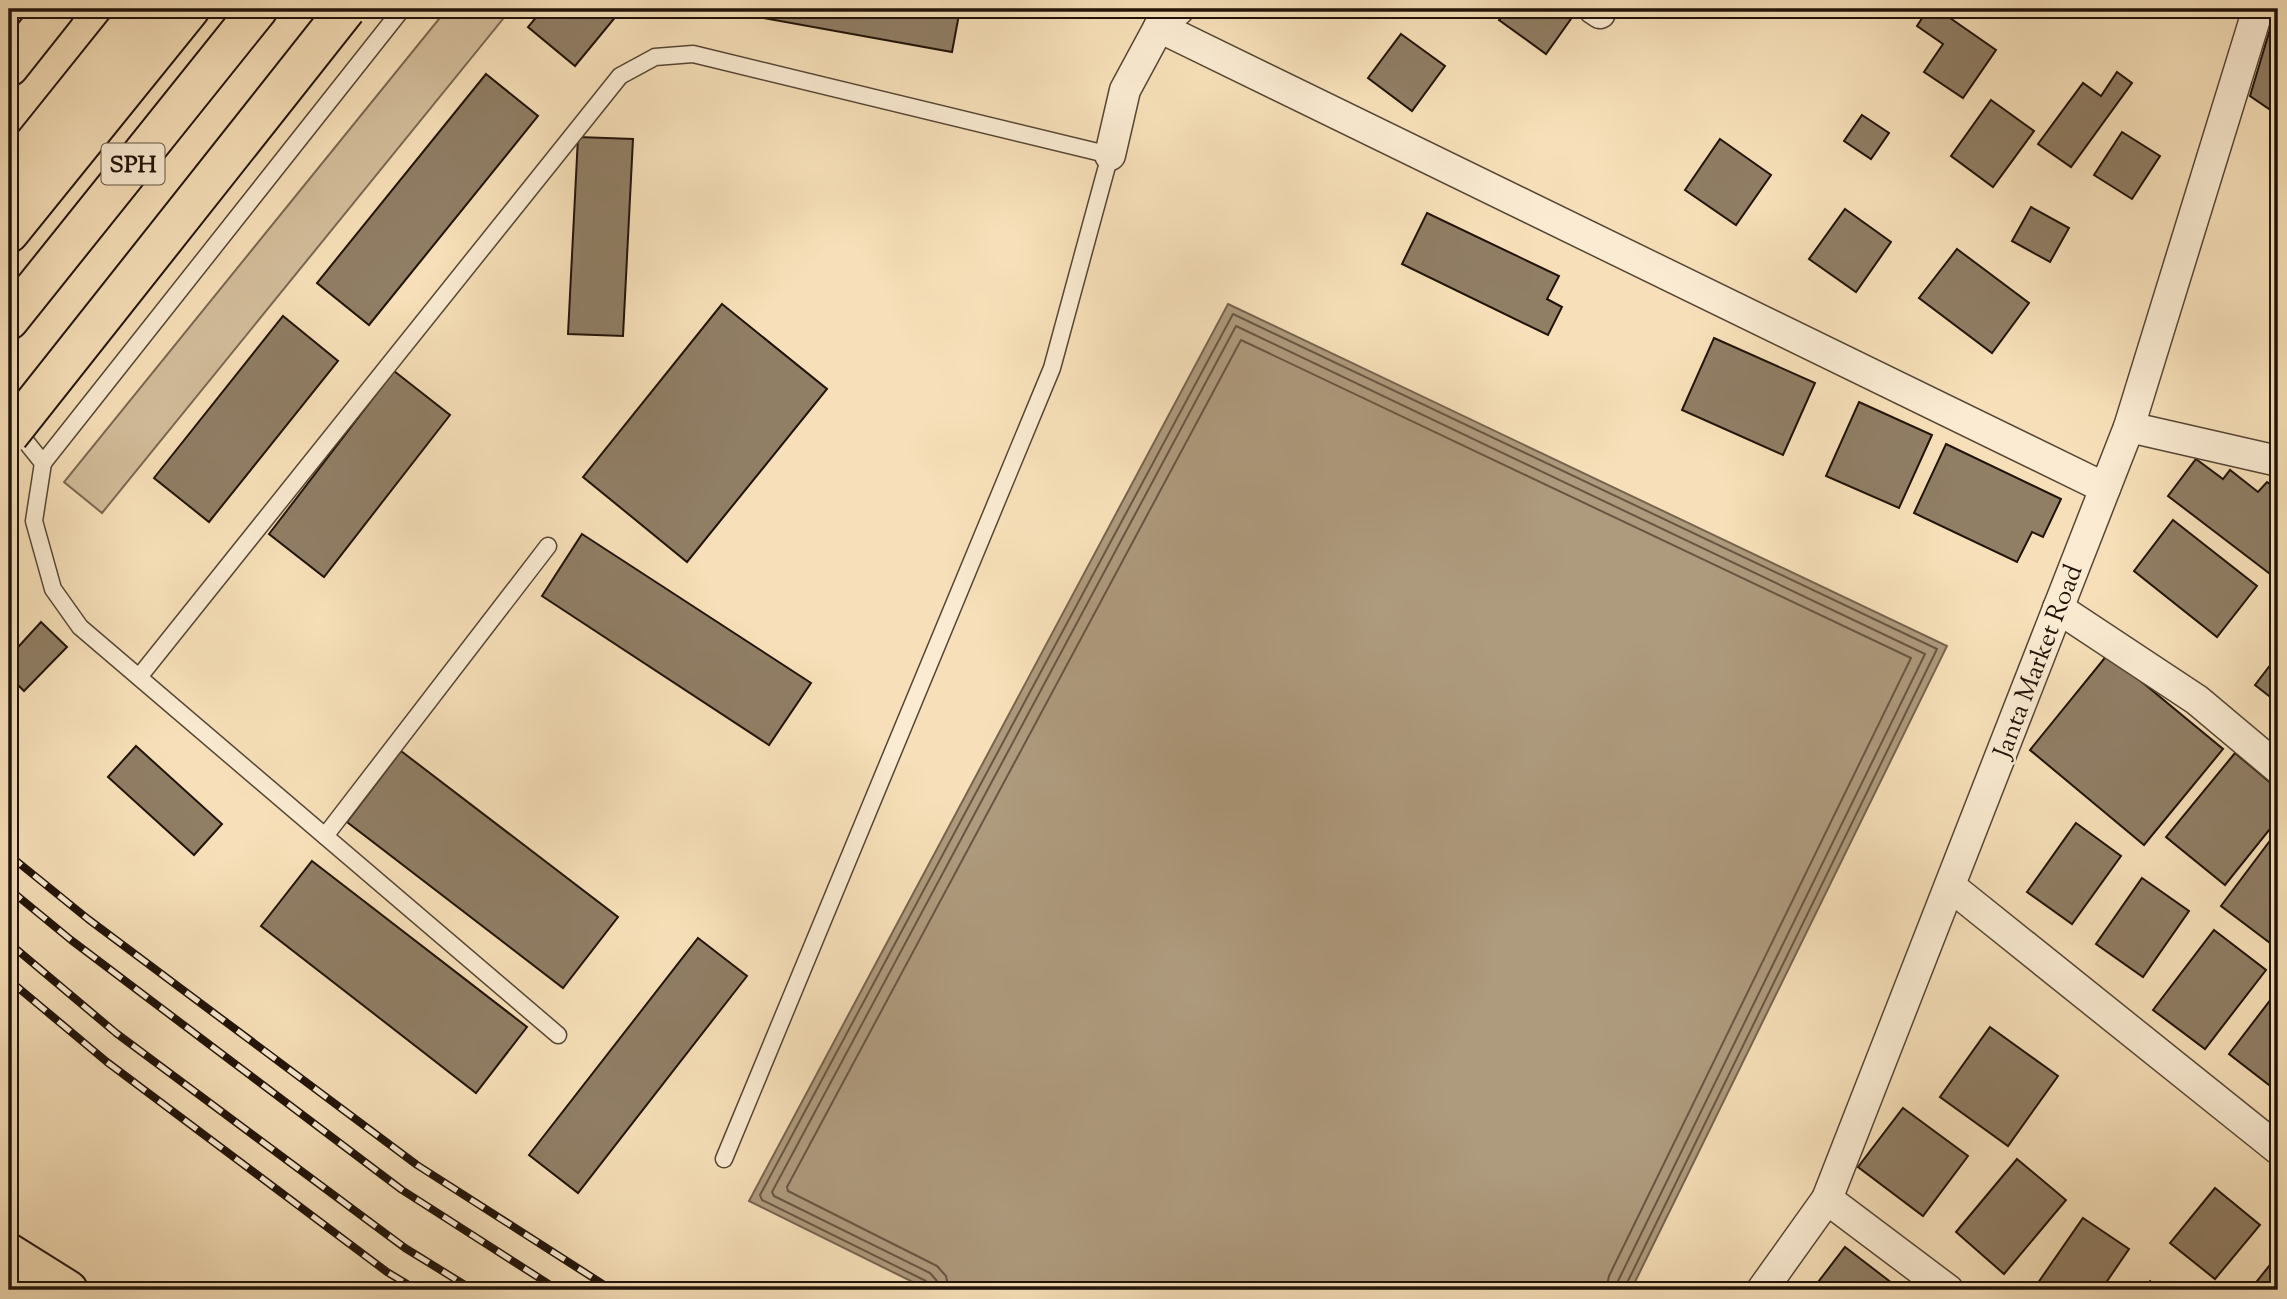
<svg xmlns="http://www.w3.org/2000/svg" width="2287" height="1299" viewBox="0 0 2287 1299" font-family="'Sorts Mill Goudy',serif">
<rect width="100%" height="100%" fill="#f7e0b9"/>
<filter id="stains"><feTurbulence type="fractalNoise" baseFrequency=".00286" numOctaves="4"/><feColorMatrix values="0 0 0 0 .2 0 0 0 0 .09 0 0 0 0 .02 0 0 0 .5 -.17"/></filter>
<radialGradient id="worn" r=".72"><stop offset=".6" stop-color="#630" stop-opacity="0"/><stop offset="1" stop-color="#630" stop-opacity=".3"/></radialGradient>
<path fill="#d3bd9b" stroke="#7a6852" stroke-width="2" d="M447,9H511L102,513L64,482Z"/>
<path fill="#ae9a7d" stroke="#76644f" stroke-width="2" d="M1228,304L1947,646L1631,1290H929L749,1201Z"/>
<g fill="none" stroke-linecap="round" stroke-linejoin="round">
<g stroke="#685643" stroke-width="2">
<path d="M930,1290L926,1281L762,1200L760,1195L1233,314L1937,649L1626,1285L1625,1290"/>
<path d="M939,1290L937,1281L930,1273L774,1196L772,1192L1236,326L1925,654L1618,1281L1616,1290"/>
<path d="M949,1290L946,1276L937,1266L788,1191L787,1187L1241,340L1911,658L1609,1276L1606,1290"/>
</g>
</g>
<g fill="#907e65" stroke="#211309" stroke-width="2">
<path d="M543,9H622L575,66L528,27Z"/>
<path d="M714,9H960L952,52Z"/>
<path d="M1508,9H1578L1546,54L1499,20Z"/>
<path d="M1928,9H1937L1996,50L1963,98L1924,72L1943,44L1917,26Z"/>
<path d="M2111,9H2129L2124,17Z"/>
<path d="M2276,9H2278V115L2250,96Z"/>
<path d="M1401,34L1445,66L1412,111L1368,78Z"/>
<path d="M2117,72L2132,83L2071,167L2038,144L2083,83L2101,96Z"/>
<path d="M486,74L538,116L369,325L317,283Z"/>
<path d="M1991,100L2034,131L1993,187L1951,156Z"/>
<path d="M1862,115L1889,133L1871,159L1844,141Z"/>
<path d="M2122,132L2160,156L2132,199L2094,175Z"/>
<path d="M578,137L633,139L623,336L568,334Z"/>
<path d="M1720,139L1771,175L1736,225L1685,190Z"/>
<path d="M2031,207L2069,228L2050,262L2012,241Z"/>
<path d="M1845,209L1891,242L1856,292L1809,259Z"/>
<path d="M1427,213L1559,276L1547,299L1562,307L1548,335L1402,264Z"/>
<path d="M1957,249L2029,303L1992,353L1919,298Z"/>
<path d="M722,304L827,389L687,562L583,477Z"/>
<path d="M283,316L338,361L209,522L154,478Z"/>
<path d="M1714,338L1815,383L1783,455L1682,410Z"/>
<path d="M394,371L450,415L324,577L269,534Z"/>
<path d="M1859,402L1932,435L1899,508L1826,476Z"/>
<path d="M1946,444L2061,499L2043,537L2032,532L2017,562L1914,513Z"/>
<path d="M2196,459L2223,479L2230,470L2258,492L2267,482L2278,490V580L2168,496Z"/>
<path d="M2173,520L2257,586L2217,637L2134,571Z"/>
<path d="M582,534L811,683L769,745L542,596Z"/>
<path d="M41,622L67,647L24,691L9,676V657Z"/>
<path d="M2108,654L2223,749L2144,845L2030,750Z"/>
<path d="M2278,655V703L2255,685Z"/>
<path d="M136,746L222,824L194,855L108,777Z"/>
<path d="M401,751L618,917L563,988L347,822Z"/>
<path d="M2235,753L2278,789V819L2225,885L2166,837Z"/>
<path d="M2076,823L2121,856L2072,924L2027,892Z"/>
<path d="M2278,830V949L2221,906Z"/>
<path d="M312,861L527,1027L476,1093L261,926Z"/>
<path d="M2142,878L2189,911L2143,977L2096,944Z"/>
<path d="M2214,930L2266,970L2205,1049L2153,1010Z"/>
<path d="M698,938L747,976L578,1193L529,1155Z"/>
<path d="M2278,990V1092L2229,1054Z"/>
<path d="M1990,1027L2058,1076L2008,1146L1940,1097Z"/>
<path d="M1903,1108L1968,1156L1923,1216L1858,1167Z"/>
<path d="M2017,1159L2066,1200L2004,1274L1956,1232Z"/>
<path d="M2215,1188L2260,1225L2215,1279L2170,1243Z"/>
<path d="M2083,1218L2129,1249L2101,1290H2033Z"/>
<path d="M1845,1247L1901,1290H1812Z"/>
<path d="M2278,1255V1290H2258L2253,1286Z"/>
<path d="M2150,1281L2163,1290H2143Z"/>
</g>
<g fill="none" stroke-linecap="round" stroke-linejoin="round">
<g stroke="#564635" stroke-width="19">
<g id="lane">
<path d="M15,428L43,463L402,9"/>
<path d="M43,463L34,521L53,589L80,627L558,1035"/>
<path d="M139,677L620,76L655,57L693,54L1110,155L1052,368L724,1159"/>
<path d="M325,836L548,546"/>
</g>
</g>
<g stroke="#564635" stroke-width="33">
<g id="street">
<path d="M1594,9L1600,13"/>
<path d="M1159,27L2105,488"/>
<path d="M1110,155L1125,90L1159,27L1179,9"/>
<path d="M2129,427L2278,461"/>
<path d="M2058,608L2197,700L2278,768"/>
<path d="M1950,886L2278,1149"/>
<path d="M1827,1199L1948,1290"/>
<path d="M1762,1290L1827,1199L2129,427L2258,9"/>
</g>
</g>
<g stroke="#211309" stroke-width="42">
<path id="primary" d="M9,1253L68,1290"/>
</g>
<g stroke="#211309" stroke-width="42">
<g id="highway">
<path d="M9,67L55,9"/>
<path d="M9,175L142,9"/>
<path d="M9,233L190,9"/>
<path d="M9,320L258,9"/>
</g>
</g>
<use href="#lane" stroke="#faebd2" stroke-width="16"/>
<use href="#street" stroke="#faebd2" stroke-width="30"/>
<use href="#primary" stroke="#f7e0b9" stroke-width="38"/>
<use href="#highway" stroke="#f7e0b9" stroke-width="38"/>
<g stroke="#211309" stroke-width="8">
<g id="rail">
<path d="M9,855L88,919L417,1165L612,1290"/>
<path d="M9,889L71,940L402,1190L558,1290"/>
<path d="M9,943L116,1033L405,1248L473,1290"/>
<path d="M9,980L107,1062L387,1272L417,1290"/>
</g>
</g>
<use href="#rail" stroke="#faebd2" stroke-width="5" stroke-dasharray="16" stroke-linecap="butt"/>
<g stroke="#211309" stroke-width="42" stroke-linecap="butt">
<path id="primary-bridge" d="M9,435L346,9"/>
</g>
<use href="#primary-bridge" stroke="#f7e0b9" stroke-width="38"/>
</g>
<g text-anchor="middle" stroke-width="5" stroke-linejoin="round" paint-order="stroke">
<rect fill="#faebd2" stroke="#625445" stroke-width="2" x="101.5" y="143.5" width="63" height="41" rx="5"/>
<g font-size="24" font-weight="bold" fill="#211309">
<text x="133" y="172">SPH</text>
</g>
<g font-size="26" fill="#211309" stroke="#faebd2">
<text transform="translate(2037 661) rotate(-69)" y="9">Janta Market Road</text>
</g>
</g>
<rect width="2287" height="1299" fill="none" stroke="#f7e0b9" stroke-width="35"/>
<rect x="10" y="10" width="2266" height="1278" fill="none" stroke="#211309" stroke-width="3.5"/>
<rect x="18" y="18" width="2252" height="1264" fill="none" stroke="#211309" stroke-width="2"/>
<rect width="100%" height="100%" filter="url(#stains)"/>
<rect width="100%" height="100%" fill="url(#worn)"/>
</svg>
